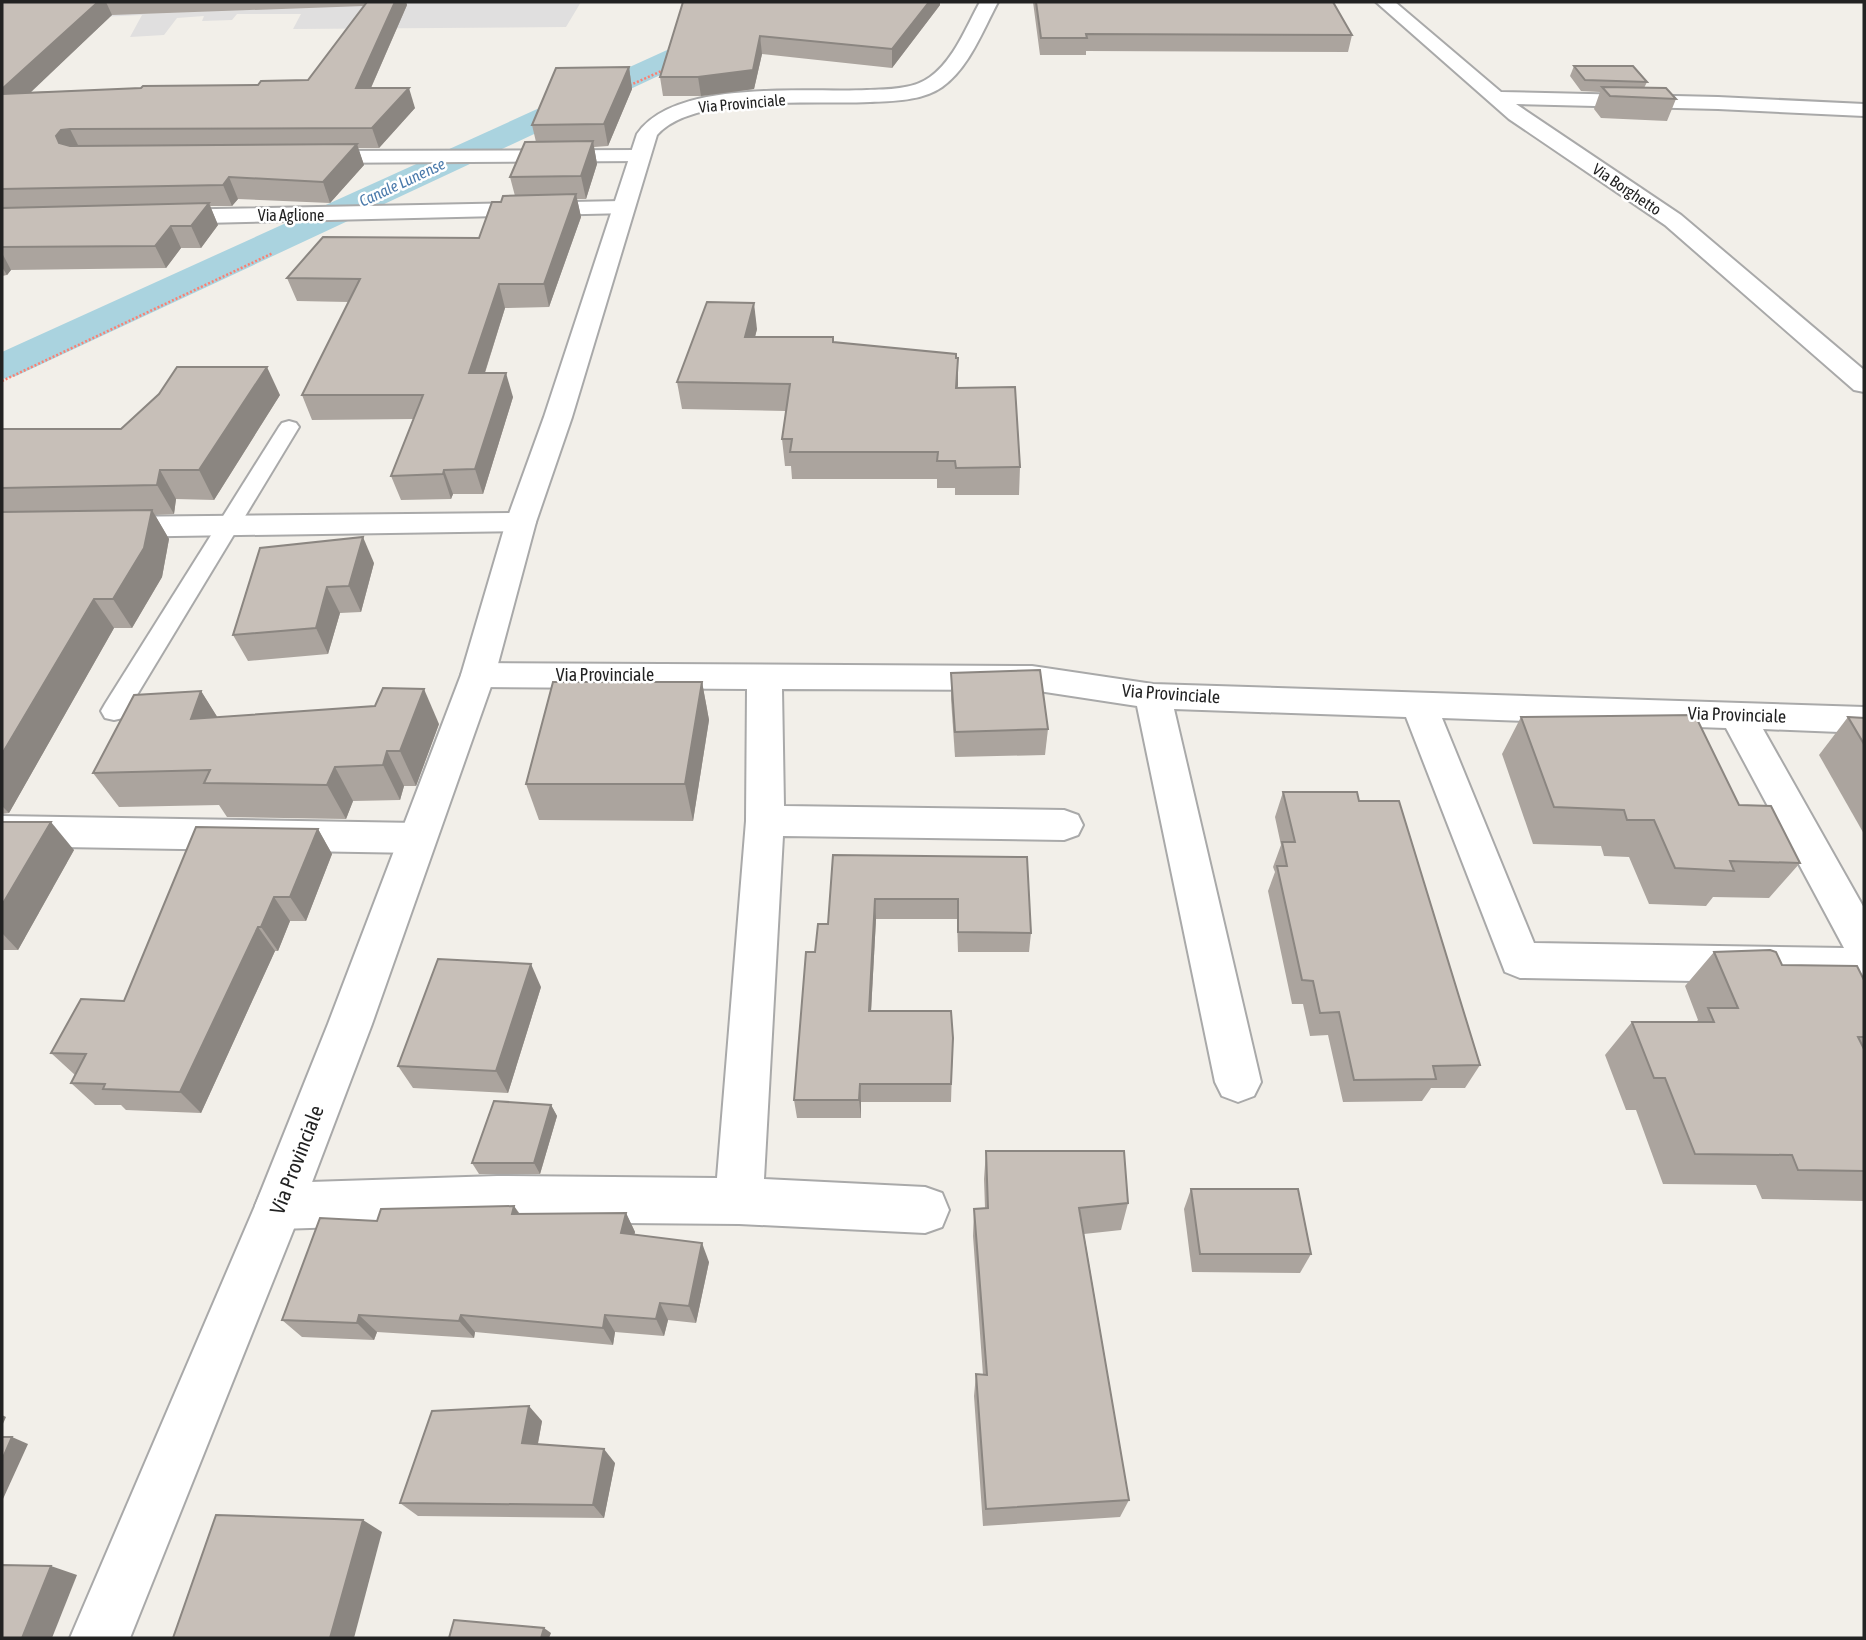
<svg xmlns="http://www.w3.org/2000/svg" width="1866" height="1640" viewBox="0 0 1866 1640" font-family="'Asap Condensed',sans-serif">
<rect width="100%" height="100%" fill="#f2efe9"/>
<path fill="#e0dfdf" d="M2,2H581L566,27L293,29L301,14H237L232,20L202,21L204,16L177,18L164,35L130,37L142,15L79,18Z"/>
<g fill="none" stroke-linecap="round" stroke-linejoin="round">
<path fill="#aad3df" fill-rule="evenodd" d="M773,2H817L813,8L791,14L16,376L2,379V352Z"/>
<g stroke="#a9a9a9" stroke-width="4">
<path id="service" d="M289,421L296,423L299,427L123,718L114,720L105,718L101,711L105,704L279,427L282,423Z"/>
</g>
<g stroke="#a9a9a9" stroke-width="4">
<g id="minor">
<path d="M1376,2H1395L1501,92L1718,97L1864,104V116L1718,109L1516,104L1681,215L1864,370V392L1854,390L1665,225L1509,119Z"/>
<path d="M638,150L646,151L649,156L646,161L308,163L300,162L297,157L300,152L308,151Z"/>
<path d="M622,201L630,203L633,208L630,213L162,224L154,222L150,217L154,212L162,210Z"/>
<path d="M521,513L532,515L536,522L532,529L521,531L110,537L99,534L95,527L99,520L110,517Z"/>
<path d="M478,663L1032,666L1153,684L1864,707V733L1763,729L1864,908V984L1520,978L1505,972L1406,717L1174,709L1261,1082L1254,1096L1238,1102L1222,1096L1215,1082L1137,706L1032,690L782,689L784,806L1064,810L1078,815L1083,825L1078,835L1064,840L783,836L764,1179L925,1187L942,1193L949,1210L942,1227L925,1233L739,1224L497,1222L279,1229L262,1222L255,1206L262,1190L279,1183L497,1176L717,1178L746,821L747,689L478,687L466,684L461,675L466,666ZM1442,718L1726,728L1844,948L1534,943Z"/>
<path d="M2,816L418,823L432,827L437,838L432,849L418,853L2,846Z"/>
</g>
</g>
<g stroke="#a9a9a9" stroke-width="4">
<path id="tertiary" d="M980,2H998C983,30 969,68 942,87C922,101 893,101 870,102C816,105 694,93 657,135L572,417L536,522L495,675L372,1024L303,1206L130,1638H70L255,1206L328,1024L461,675L506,522L544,417L637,134C675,78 806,93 867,90C888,89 912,90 930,77C954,60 966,27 980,2Z"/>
</g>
<g stroke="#fa8072" stroke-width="2.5" stroke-dasharray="2 2" stroke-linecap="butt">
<path d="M626,87L666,69"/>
<path d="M2,381L273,253"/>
</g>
<use href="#service" fill="#fff" fill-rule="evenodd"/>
<use href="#minor" fill="#fff" fill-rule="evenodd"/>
<use href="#tertiary" fill="#fff" fill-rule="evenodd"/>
</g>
<g fill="#aba49e" fill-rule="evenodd">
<path d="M2,2H406L407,5L371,88L415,108L379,148H358L364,165L330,203L238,199L232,206H210L218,225L201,248H181L166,268L11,270L7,275L2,276ZM364,6L308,80L258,85L30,92L112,15Z"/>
<path d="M683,2H940V5L892,68L762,54L754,89L701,96H663L660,77Z"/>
<path d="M1033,2H1333L1352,35L1348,52L1086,51V55H1040Z"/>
<path d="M1574,66L1647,82L1644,88L1676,99L1667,121L1601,118L1594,109L1600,92L1581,91L1570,76Z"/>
<path d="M629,67L632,89L608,146L594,147L597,164L586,199H577L581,217L549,307L505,308L485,373L513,397L483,494H453L451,499L401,500L391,476L414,419L312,420L302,395L349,302L297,301L287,278L479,238L501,202L515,196L510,177L536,142L532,125Z"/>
<path d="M757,329L755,337H833L834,342L958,388L1020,467L1019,495H955V488H937V479H792L791,466H785L782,439L786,411L682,409L677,382Z"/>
<path d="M280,395L214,500L176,499L174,514L155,515L169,539L162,577L132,628H114L9,813L2,814V429H121Z"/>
<path d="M374,563L361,612L340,613L328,654L248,661L233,635Z"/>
<path d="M951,673L1048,729L1045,755L955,757L951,699Z"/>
<path d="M702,682L709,720L693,821L539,820L526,784Z"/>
<path d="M201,691L217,717L439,724L416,786H404L400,800L353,801L346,819L227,817L219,805L119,807L93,773Z"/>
<path d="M1521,717L1739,805L1800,863L1769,898L1713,897L1706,906L1649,904L1629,857L1604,856L1601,846L1533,844L1502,754Z"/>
<path d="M1848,717L1864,718V834L1819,755Z"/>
<path d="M1283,792L1359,801L1480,1065L1465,1088H1431L1422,1101L1343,1102L1328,1035L1310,1036L1303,1004H1292L1268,891L1275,872L1273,867L1281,845L1275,817Z"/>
<path d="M2,822L74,850L18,950H2Z"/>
<path d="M318,829L332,854L306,921H290L278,951H275L201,1113L126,1110L121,1105H95L71,1083L75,1075L51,1053L124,1001Z"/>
<path d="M833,855L1027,857L1031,933L1029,952H958L957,919H876L871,1011L953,1038L951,1102H861V1118H797L794,1100L815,952L828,924Z"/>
<path d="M1714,952L1864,980V1201L1762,1199L1756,1185L1663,1184L1636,1110H1626L1605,1055L1632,1022H1696L1698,1020L1685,986Z"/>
<path d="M541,987L508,1093L413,1088L398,1066Z"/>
<path d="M551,1105L557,1116L540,1174H479L472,1163Z"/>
<path d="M986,1151L1128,1203L1121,1230L1084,1234L1129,1500L1120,1517L983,1526L974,1396L976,1374L983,1375L973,1236L974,1209L985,1208L984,1179Z"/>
<path d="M1191,1189L1311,1254L1300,1273L1192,1272L1184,1209Z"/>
<path d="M514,1206L520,1214L626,1213L635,1232L634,1234L709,1262L696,1323L668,1320L664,1336L615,1332L613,1345L475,1332L474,1338L377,1332L374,1340L302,1337L282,1320L377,1221Z"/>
<path d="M542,1421L538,1444L615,1463L604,1518L418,1516L400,1503Z"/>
</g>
<g fill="#8b8681">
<path d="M98,2H106L112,15L8,114L2,103V89Z"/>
<path d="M395,2H406L407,5L362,108L356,88Z"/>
<path d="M929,2H940V5L892,68V49Z"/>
<path d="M760,36L762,54L754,89L701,96L698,77Z"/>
<path d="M629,67L632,89L608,146L604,124Z"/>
<path d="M409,88L415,108L379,148L372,128Z"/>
<path d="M70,129L80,149L59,143L56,136L61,130Z"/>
<path d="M593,141L597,164L586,199L581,176Z"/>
<path d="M357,144L364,165L330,203L323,182Z"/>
<path d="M229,177L238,199L232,206L223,185Z"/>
<path d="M576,194L581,217L549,307L544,284Z"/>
<path d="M209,203L218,225L201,248L191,226Z"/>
<path d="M171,226L181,248L166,268L155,246Z"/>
<path d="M2,253L11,270L7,275L2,267Z"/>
<path d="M499,284L505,308L477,397L469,373Z"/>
<path d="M754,303L757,329L748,363L745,337Z"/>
<path d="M958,358V385L955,415L956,388Z"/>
<path d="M267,367L280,395L214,500L199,470Z"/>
<path d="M506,373L513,397L483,494L475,469Z"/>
<path d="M160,470L176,499L174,514L157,485Z"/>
<path d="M444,470L453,494L451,499L443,474Z"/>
<path d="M152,510L169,539L162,577L132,628L113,599Z"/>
<path d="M363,537L374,563L361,612L349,586Z"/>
<path d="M327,587L340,613L328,654L316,628Z"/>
<path d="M94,599L114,628L9,813L2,806V754Z"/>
<path d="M702,682L709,720L693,821L685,784Z"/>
<path d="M424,689L439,724L416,786L400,751Z"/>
<path d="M201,691L223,726L191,719Z"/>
<path d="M387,751L404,786L400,800L383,765Z"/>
<path d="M335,767L353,801L346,819L327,785Z"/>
<path d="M51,822L74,850L18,950L2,933V905Z"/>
<path d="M318,829L332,854L306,921L290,897Z"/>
<path d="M274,897L290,921L278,951L261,927Z"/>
<path d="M875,899L876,919L870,1030L869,1011Z"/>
<path d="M258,927L275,951L201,1113L180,1092Z"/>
<path d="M531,964L541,987L508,1093L496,1071Z"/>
<path d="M860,1084L861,1102V1118L859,1100Z"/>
<path d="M551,1105L557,1116L540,1174L534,1163Z"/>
<path d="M514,1206L526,1225L512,1214Z"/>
<path d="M626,1213L635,1232L631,1252L621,1233Z"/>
<path d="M702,1243L709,1262L696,1323L689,1306Z"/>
<path d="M660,1303L668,1320L664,1336L656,1319Z"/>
<path d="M359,1315L377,1332L374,1340L357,1323Z"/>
<path d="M461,1315L475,1332L474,1338L459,1321Z"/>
<path d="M605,1315L615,1332L613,1345L603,1328Z"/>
<path d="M529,1406L542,1421L535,1458L522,1443Z"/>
<path d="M2,1415L6,1417L2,1426Z"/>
<path d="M12,1437L28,1444L3,1499H2V1460Z"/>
<path d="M604,1449L615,1463L604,1518L593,1505Z"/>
<path d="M363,1520L382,1532L354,1638H330Z"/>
<path d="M51,1566L77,1575L52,1638H22Z"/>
<path d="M544,1628L551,1633L549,1638H541Z"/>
</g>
<g fill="#c7bfb8" stroke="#8b8681" stroke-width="2">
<path d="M2,2H98L2,89Z"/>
<path d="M367,2H395L356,88H409L372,128L70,129L61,130L56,136L59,143L70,146L357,144L323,182L229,177L223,185L2,189V94L141,88L143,86L258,85L261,81L308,80Z"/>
<path d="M683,2H929L892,49L760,36L753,70L698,77H660Z"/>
<path d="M1036,2H1333L1352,35L1086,34L1087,38H1041Z"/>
<path d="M1574,66H1633L1647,82L1585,80Z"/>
<path d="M629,67L604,124L532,125L556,68Z"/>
<path d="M1602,87L1666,88L1676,99L1610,96Z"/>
<path d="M593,141L581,176L510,177L525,142Z"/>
<path d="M576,194L544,284H499L469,373H506L475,469L444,470L443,474L391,476L423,395H302L360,279L287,278L323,237L479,238L492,202H501L503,196Z"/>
<path d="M209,203L191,226H171L155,246L2,247V208Z"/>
<path d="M707,302L754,303L745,337H833V342L956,354V358H958L956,388L1015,387L1020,467L956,468L955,461H937L938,452H790L792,439H782L790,384L677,382Z"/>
<path d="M177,367H267L199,470H160L157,485L2,488V429H121L159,394Z"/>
<path d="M152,510L144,548L113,599H94L2,754V512Z"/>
<path d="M363,537L349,586L327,587L316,628L233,635L260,548Z"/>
<path d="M1040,670L1048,729L955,732L951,673Z"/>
<path d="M553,682H702L685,784H526Z"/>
<path d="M383,688L424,689L400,751H387L383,765L335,767L327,785L204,783L210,770L93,773L134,695L201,691L191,719L375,706Z"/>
<path d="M1695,715L1739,805L1771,806L1800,863L1730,861L1734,871L1675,868L1654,820H1627L1624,810L1554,807L1521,717Z"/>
<path d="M1848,717L1864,718V744Z"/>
<path d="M1283,792H1357L1359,801H1399L1480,1065L1433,1066L1436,1079L1354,1080L1339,1012L1320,1013L1313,981L1302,980L1277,866H1287L1282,842H1295Z"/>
<path d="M2,822H51L2,905Z"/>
<path d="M196,827L318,829L290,897H274L261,927H258L180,1092L103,1089L105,1084L71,1083L86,1054L51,1053L81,999L124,1001Z"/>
<path d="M833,855L1027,857L1031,933L958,932V899H875L869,1011H951L953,1038L951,1084H860L859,1100H794L806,952H815L818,924H828Z"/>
<path d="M1770,950L1776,952L1782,965L1857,966L1864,980V1037H1858L1864,1049V1171L1798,1170L1792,1155L1695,1154L1665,1078H1654L1632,1022H1714L1708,1008H1738L1714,952Z"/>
<path d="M438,959L531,964L496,1071L398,1066Z"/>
<path d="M494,1101L551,1105L534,1163H472Z"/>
<path d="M986,1151H1124L1128,1203L1079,1208L1129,1500L986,1509L976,1374L987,1375L974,1209L988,1208Z"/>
<path d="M1191,1189H1298L1311,1254H1200Z"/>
<path d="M514,1206L512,1214L626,1213L621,1233L702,1243L689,1306L660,1303L656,1319L605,1315L603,1328L461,1315L459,1321L359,1315L357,1323L282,1320L320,1218L377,1221L381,1209Z"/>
<path d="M529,1406L522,1443L604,1449L593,1505L400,1503L432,1411Z"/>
<path d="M2,1437H12L2,1460Z"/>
<path d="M216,1515L363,1520L330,1638H173Z"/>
<path d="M2,1565L51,1566L22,1638H2Z"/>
<path d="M454,1620L544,1628L541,1638H449Z"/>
</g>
<g text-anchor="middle" stroke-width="5" stroke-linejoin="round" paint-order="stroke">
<g font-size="16" fill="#222" stroke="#fff">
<text transform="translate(742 103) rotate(-5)" y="6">Via Provinciale</text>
<text transform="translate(1627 189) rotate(34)" y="6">Via Borghetto</text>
<text x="291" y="221">Via Aglione</text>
</g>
<g font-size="16" font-style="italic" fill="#4a7aab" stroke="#fff">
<text transform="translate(402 182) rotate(-25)" y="6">Canale Lunense</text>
</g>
<g font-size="18" fill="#222" stroke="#fff">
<text x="605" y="681">Via Provinciale</text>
<text transform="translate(1171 694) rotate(4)" y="6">Via Provinciale</text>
<text transform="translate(1737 715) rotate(2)" y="6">Via Provinciale</text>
</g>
<g font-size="21" fill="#222" stroke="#fff">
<text transform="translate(297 1160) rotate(-69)" y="7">Via Provinciale</text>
</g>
</g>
<rect width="1866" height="1640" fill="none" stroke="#222222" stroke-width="7"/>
</svg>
